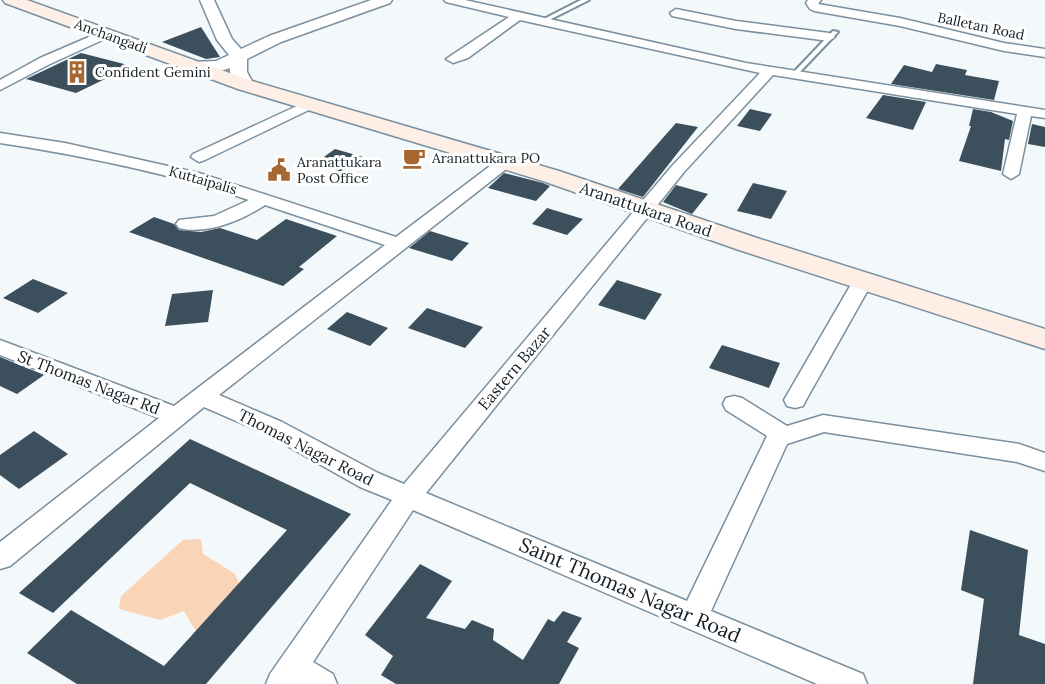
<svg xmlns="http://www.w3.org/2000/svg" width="1045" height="684" viewBox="0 0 1045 684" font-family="Lora,serif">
<rect width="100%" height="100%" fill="#f3f8fb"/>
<path fill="#fad4b7" d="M201,539L203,554L234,573L254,610L208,653L184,611L160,620L119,609L121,596L183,540Z"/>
<g fill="#3b4f5d">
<path d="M201,27L220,57L206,59L162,42Z"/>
<path d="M81,53L132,66L76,93L26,79Z"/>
<path d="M936,64L967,70L965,75L999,81L994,100L891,84L904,65L932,72Z"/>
<path d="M883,95L926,102L913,130L866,118Z"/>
<path d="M750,109L772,114L760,131L737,126Z"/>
<path d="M973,109L991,112L1013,121L1009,140L1005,139L1001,171L959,161L971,126H969Z"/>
<path d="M676,123L698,127L643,197L618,189Z"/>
<path d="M1032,124L1045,127V147L1028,144Z"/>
<path d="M335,149L363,157L342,172L314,164Z"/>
<path d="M504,173L543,183L550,186L536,201L488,188Z"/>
<path d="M753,183L787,191L771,219L737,211Z"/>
<path d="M676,185L708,194L692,214L663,202Z"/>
<path d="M547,208L583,219L567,235L532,224Z"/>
<path d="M154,217L174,224L179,230L201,232L220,228L257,240L286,219L337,236L299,267L304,269L283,286L129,232Z"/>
<path d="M430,231L469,243L452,261L409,248Z"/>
<path d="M33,279L68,293L38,313L3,298Z"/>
<path d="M617,280L662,294L645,320L598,305Z"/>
<path d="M213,290L208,322L165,326L172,294Z"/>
<path d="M427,308L483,327L465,348L408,328Z"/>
<path d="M347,312L388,328L370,346L327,329Z"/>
<path d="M722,345L780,363L769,388L709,368Z"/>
<path d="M0,357L42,374L44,375L17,394L0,386Z"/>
<path d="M34,431L68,454L19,489L0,475V455Z"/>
<path d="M190,439L351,514L206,684H77L27,653L71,610L164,666L287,530L190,483L53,613L19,593Z"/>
<path d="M970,530L1028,550L1019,635L1045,644V684H973L984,599L961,590Z"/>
<path d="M420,564L452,581L426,618L465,629L472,620L494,629L493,640L523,660L548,619L554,622L563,611L582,618L567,642L579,648L559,684H396L381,675L393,656L365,635Z"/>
</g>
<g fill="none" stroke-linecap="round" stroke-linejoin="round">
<g stroke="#7a8f9f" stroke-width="4">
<g id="service">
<path d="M581,0H589L547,21L542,20Z"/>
<path d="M833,31L838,32L797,75H793V73Z"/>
</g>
</g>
<g stroke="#7a8f9f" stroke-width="3">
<g id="minor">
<path d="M444,0H465L746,63L1045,110V118L1031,116L1019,174L1011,179L1003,174L1017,114L773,75L684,172L426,493L687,601L767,436L726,410L723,404L726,398L734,396L742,398L787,426L823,415L1019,444L1045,453V471L1017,462L824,432L787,444L711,611L863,674L867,684H817L413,510L313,662L333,674L337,684H266L270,674L392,500L360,487L266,434L204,407L10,566L0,569V542L159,418L0,355V340L174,406L385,245L265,205C241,221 207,235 179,228L176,224L179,220L214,216L249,200C168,173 85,156 0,143V133L65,143L199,173L396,237L498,160H510L512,163L510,166L219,395L282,422L378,473L404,484L672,166L760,73L520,20L468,58L453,63L446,59L509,17L446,2Z"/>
<path d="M808,0H821L818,4L900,18L1004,43L1045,49V57L1004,51L900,26L814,11L810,9L806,3Z"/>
<path d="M676,9L736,21L829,33L835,37L829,41L736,29L672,16L670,13Z"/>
<path d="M105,30L111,34L109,37L50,64L0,90V80L40,58Z"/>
<path d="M310,100L315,101L317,104L315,107L205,160L199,162L191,157L193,154Z"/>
<path d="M863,275L870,277L873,281L806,400L803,406L795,408L787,406L784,400L853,281L856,277Z"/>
</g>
</g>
<g stroke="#7a8f9f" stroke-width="3">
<path id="tertiary" d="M200,0H214L232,39L241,49L269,36L371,0H392L390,3L281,42L247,59V72L254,85L251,89H239C235,83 229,75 230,68C218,73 203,73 191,70L188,66L191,62L216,61L229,55L217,40Z"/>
</g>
<g stroke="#7a8f9f" stroke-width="3">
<path id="secondary" d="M3,0H27L252,81L559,171L757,238L1045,329V349L739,250L543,181L238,89L5,3Z"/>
</g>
<use href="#service" fill="#fff" fill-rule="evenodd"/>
<use href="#minor" fill="#fff" fill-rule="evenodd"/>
<use href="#tertiary" fill="#fff" fill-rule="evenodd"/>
<use href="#secondary" fill="#fdefe5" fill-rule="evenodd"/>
</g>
<defs>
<g id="building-bare" transform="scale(1.8)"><path d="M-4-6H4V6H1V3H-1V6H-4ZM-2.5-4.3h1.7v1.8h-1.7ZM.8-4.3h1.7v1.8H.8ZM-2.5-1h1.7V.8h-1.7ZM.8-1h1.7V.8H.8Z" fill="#a76730" stroke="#fff" stroke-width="2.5" paint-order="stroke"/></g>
<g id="cafe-bare" transform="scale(1.8)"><path d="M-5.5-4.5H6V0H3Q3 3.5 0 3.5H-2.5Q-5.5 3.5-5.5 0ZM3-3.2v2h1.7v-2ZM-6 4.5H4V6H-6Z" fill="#a76730" stroke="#fff" stroke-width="2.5" paint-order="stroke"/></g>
<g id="civic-bare" transform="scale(1.8)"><path d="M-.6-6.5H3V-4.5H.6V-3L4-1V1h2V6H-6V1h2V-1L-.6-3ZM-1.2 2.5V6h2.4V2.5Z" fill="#a76730" stroke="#fff" stroke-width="2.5" paint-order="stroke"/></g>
</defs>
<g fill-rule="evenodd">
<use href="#building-bare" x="77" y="72"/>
<use href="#cafe-bare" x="414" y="158"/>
<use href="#civic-bare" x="279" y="170"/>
</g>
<g text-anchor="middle" stroke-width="6" stroke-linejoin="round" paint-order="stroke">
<g font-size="14" fill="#161f25" stroke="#fff">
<text transform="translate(981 26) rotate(12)" y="5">Balletan Road</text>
<text transform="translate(111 36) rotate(20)" y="5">Anchangadi</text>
<text transform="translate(203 180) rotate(16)" y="5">Kuttaipalis</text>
</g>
<g font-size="14" fill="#161f25" stroke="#fff" text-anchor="start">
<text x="95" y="77">Confident Gemini</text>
<text x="432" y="163">Aranattukara PO</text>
<text x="297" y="167">Aranattukara<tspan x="297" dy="16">Post Office</tspan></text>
</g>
<g font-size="16" fill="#161f25" stroke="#fff">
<text transform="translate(646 209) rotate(19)" y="6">Aranattukara Road</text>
<text transform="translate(514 368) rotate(-50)" y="6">Eastern Bazar</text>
<text transform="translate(89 382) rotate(21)" y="6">St Thomas Nagar Rd</text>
<text transform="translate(306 447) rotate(27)" y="6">Thomas Nagar Road</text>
</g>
<g font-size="20" fill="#161f25" stroke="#fff">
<text transform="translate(630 590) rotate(23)" y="7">Saint Thomas Nagar Road</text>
</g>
</g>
</svg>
